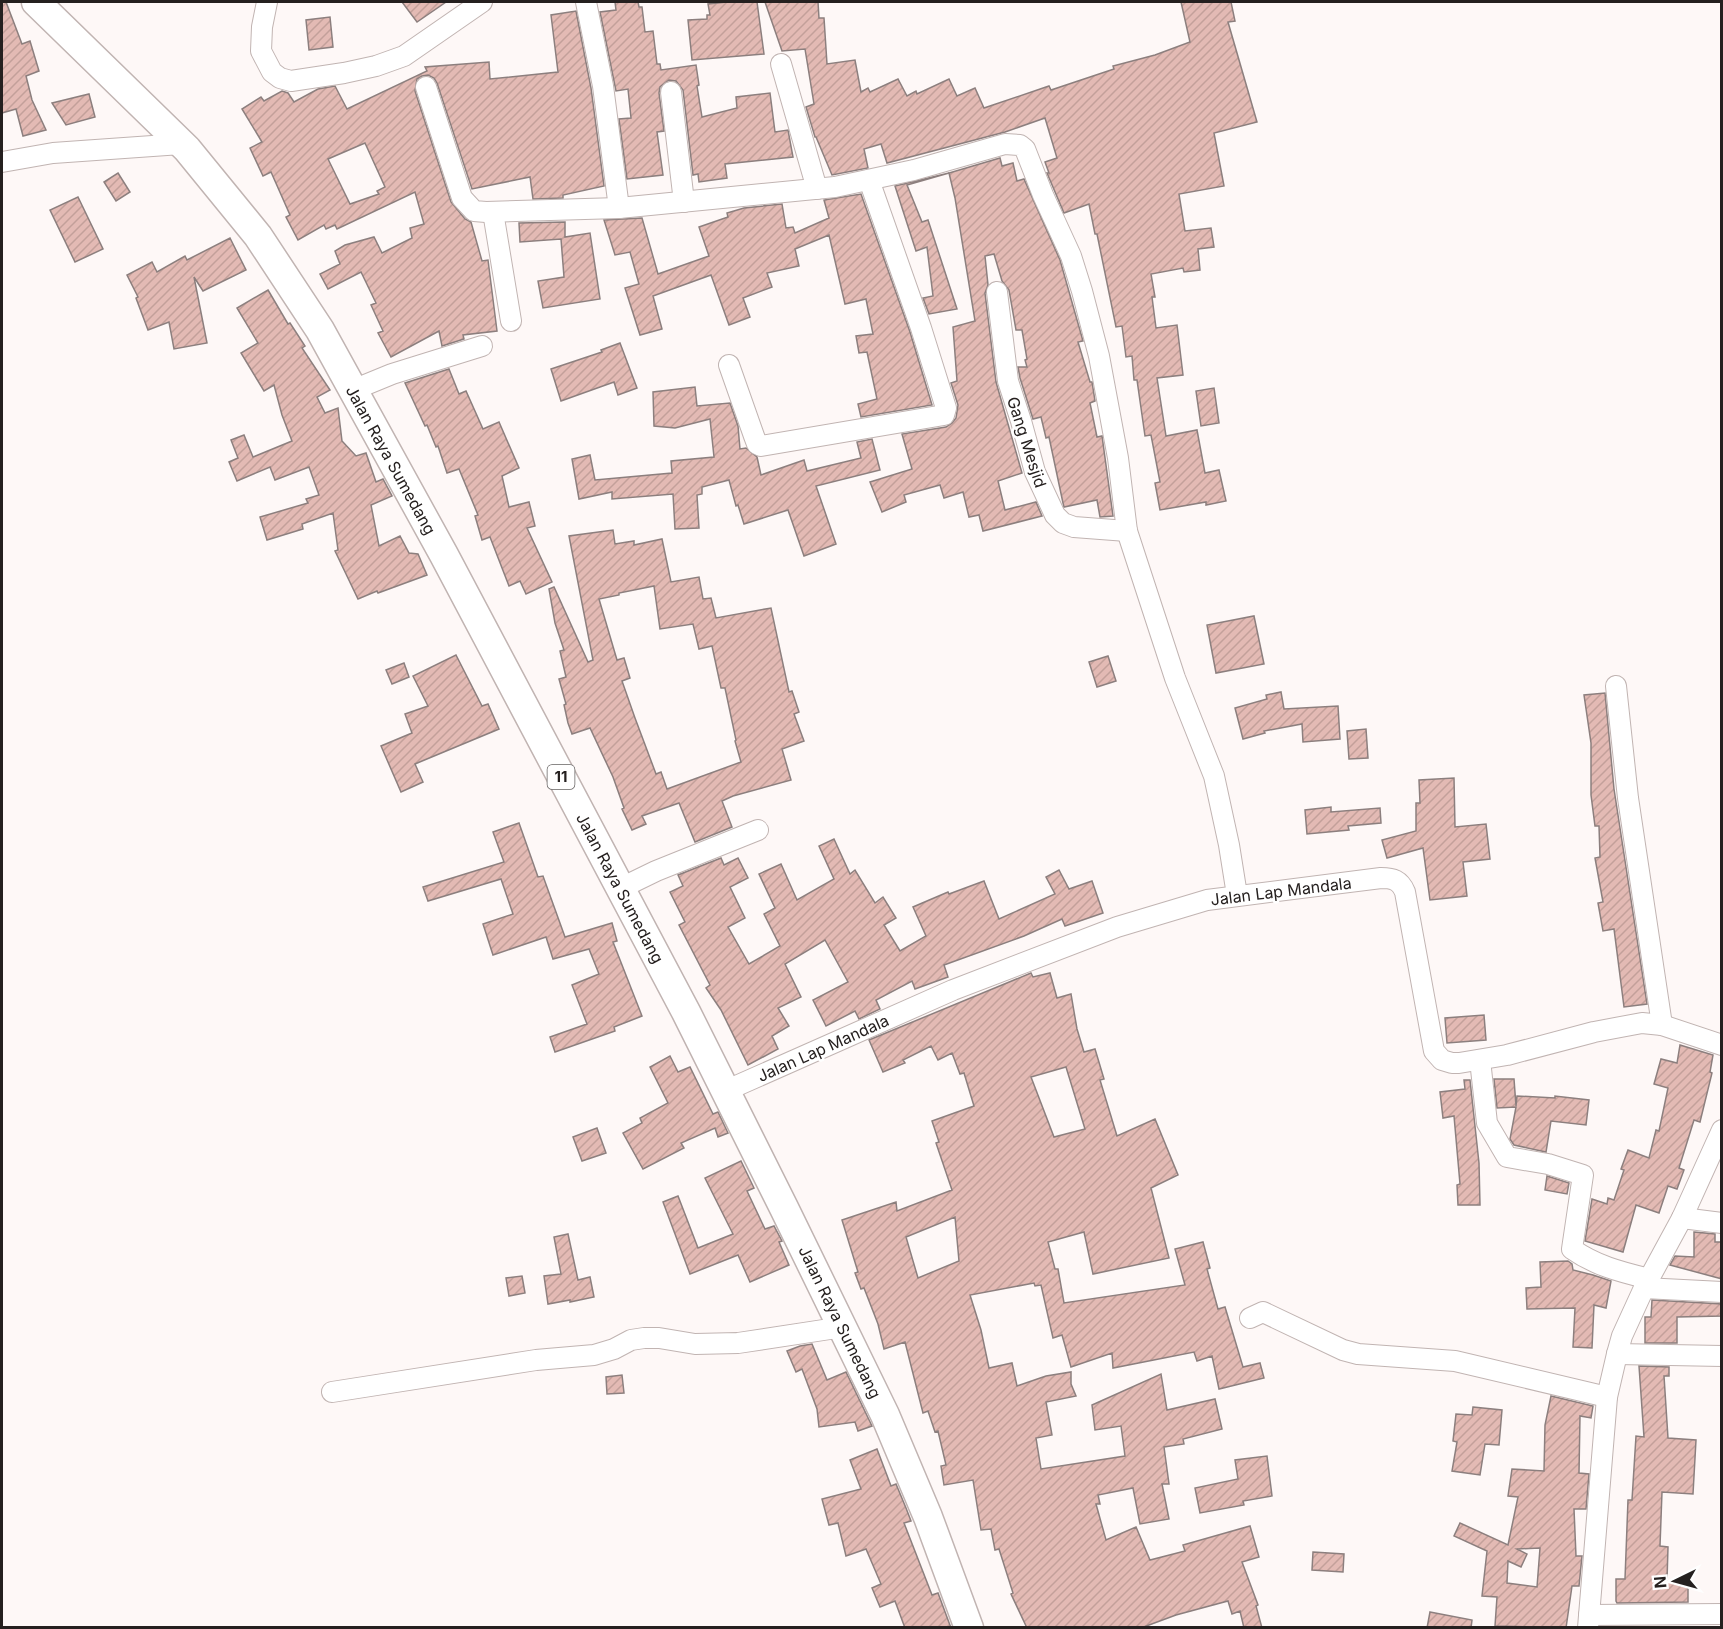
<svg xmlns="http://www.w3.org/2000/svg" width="1723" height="1629" viewBox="0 0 1723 1629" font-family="Inter,sans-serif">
<defs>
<pattern id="building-hatch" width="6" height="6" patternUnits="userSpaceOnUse" patternTransform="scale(1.5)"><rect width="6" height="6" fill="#e3bab4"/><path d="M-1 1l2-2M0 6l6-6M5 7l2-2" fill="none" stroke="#c3a09a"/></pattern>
</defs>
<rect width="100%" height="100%" fill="#fef8f7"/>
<g fill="url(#building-hatch)" stroke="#8c7f7e" stroke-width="1.5" fill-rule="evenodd">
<path d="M2,2H6L22,44L30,41L39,71L26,76L32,100L46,130L23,136L16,109L2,113Z"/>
<path d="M402,2H446L417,22Z"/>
<path d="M615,2H638L639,7H642L645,32L653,31L657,64H660L661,70L696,65L699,85L697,86L702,117L737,108L736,97L770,93L775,132L788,130L793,157L725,164L727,178L699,182L698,174L693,175L683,90L676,81L669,80L660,87L659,93L664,131L657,132L663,175L627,179L619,119L631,118L628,89L616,91L600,12L616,10Z"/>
<path d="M727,2H757L764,54L692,60L688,20L707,19V15H710L708,4Z"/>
<path d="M765,2H818L819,18H824L827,64L855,60L861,92L868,88L870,92L898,79L907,96L916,91L917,94L949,79L957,96L975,88L984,108L1049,86L1051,90L1114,69L1113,66L1155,55L1190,42L1181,2H1231L1235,21L1228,22L1257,122L1214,133L1224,186L1179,194L1185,231L1211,228L1214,247L1198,249L1200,270L1184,272L1183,268L1151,274L1155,297H1152L1156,328L1177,325L1183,375L1157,378L1166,436L1197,430L1205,473L1219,470L1226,501L1206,505V502L1160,510L1155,483L1160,482L1151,435L1145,436L1137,380H1134L1132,356L1126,357L1122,326L1116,327L1097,234H1095L1089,204L1064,213L1047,173H1049L1045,162L1057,158L1045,118L1005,132L887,163L881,144L864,149L868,168L832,175L816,137H815L806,107L814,104L805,49L782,51Z"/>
<path d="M576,11L591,88L604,186L563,195V198L533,199L530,177L472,189L437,83L434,78L428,75L422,76L417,79L415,91L451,202L465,219L471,222L482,261L488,260L497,331L463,335L464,339L442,346L439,331L391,357L378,333L383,331L371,305L376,303L361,272L328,289L320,274L340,264L335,251L345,245L374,237L382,253L412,238L410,228L424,224L415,192L337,229L335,225L326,229L324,225L298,240L286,217L290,215L271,172L263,176L250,148L262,142L242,109L261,97L264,101L282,91L288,93L294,102L318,89L335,86L347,109L427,71L425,67L489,62L490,79L558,72L551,15ZM365,143L385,187L377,191L379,194L350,204L328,159Z"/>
<path d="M330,17L333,47L309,50L306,20Z"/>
<path d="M89,94L95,117L66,125L52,103Z"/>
<path d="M1000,158L1002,166L1013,163L1017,181L1024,179L1060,260L1083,341L1078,342L1090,382H1092L1095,401L1090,403L1097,437L1102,436L1113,516L1100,517L1097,500L1064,507L1063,503L1049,437L1046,438L1041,417L1033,419L1020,378L1018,367H1027L1025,360L1027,359L1022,330H1016L1009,290L1002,281L994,254L985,256L988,285L985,293L996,382L1022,473L998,481L1005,510L1036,502L1042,516L983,531L979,515L969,517L963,492L944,498L940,485L904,495L906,502L882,512L870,482L912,469L902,434L946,427L952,423L956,418L958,405L951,383L957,381L953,327L975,321L955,198L949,173Z"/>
<path d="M118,173L130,192L116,201L104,182Z"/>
<path d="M949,173L907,185L922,222L928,220L957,309L929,314L923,298L933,296L927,247L916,251L895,186Z"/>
<path d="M861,194L910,332L932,405L861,417L858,404L877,399L867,352L859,353L856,336L873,334L866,299L845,304L829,235L795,249L799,266L767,273L772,287L743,298L750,317L729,325L711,275L653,296L662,329L640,335L625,288L639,284L630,252L615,255L604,220L642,218L658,274L709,256L699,227L728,217L727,213L744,208L782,204L786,228L793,227L795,233L829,218L824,200Z"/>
<path d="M78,197L103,249L75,262L50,210Z"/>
<path d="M565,222V237L590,233L600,299L543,308L538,281L564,277L561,239L520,242L519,223Z"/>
<path d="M230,238L246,270L203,291L194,277L207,343L174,349L169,322L148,330L136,298L138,297L127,275L152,262L157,272L185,256L187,260Z"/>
<path d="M268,290L288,324L290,323L305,346L302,348L330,390L317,397L325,413L338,408L342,441L356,456L366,453L376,482L383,479L392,496L371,505L379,546L400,536L409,553L418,554L427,575L378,593L377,591L358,599L335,551L338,550L333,513L302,524L303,529L267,540L260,517L308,503L306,499L319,495L309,467L275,480L270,467L237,481L229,462L238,458L231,440L244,435L253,457L292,441L282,415L274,385L264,391L241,353L258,343L237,308Z"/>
<path d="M620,343L637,388L618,395L614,382L561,401L551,369L602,352L601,350Z"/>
<path d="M449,369L459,394L466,391L483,429L499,422L519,468L502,476L509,507L529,502L535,526L527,528L552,582L526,594L520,581L509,586L490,537L482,540L475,516L478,515L459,469L447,473L438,446L436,447L427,425L425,426L405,383Z"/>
<path d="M695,387L697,406L730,403L738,426L740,449L746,448L757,457L761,475L804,460L807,471L861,458L857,442L872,439L880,470L816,486L836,544L804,556L788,510L744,524L738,505L736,506L729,480L702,487V494L697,495L699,528L675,529L673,494L612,499V492L579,499L572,459L590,455L595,480L672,473L671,461L714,457L710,419L675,428L654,426L653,392Z"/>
<path d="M1214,388L1219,423L1201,426L1196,391Z"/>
<path d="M613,530L615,544L634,541V545L662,539L671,582L699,577L703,599L711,598L716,618L771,608L789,692L792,691L799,712L794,714L804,741L782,749L791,780L733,796L722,801L732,827L695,842L679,803L642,816L646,824L632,830L622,809L624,808L613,777L590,728L572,734L568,723L564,705L566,704L559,679L566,677L560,651L564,650L555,623L549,589L554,587L588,662L593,660L569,536ZM654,586L660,629L693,624L699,649L712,646L721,688H725L736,740L735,741L741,762L667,789L661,772L656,774L635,718L622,681L630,678L624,658L617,660L599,599L619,595V593Z"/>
<path d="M1254,616L1264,664L1216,673L1207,625Z"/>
<path d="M456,655L482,706L488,704L499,729L415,764L423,782L401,792L381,746L412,733L405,714L428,706L413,676Z"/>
<path d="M1108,656L1116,681L1097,687L1089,662Z"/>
<path d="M404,663L409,677L392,684L386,670Z"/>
<path d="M1281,692L1284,709L1338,706L1340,739L1303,742L1302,724L1264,731L1265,733L1243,739L1235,708L1267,699L1266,695Z"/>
<path d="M1605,693L1614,789L1647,1004L1624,1007L1614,929L1603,931L1598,903L1603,902L1595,858L1600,857L1599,826H1595L1591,795V743L1584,695Z"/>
<path d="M1366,729L1368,758L1349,759L1347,731Z"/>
<path d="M1454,778L1455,827L1486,824L1490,859L1463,862L1467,896L1430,900L1423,848L1387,858L1382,840L1416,831V803H1420L1419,780Z"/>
<path d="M1331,807V812L1380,808L1381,823L1348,826L1349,830L1307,834L1305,810Z"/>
<path d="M519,823L538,877L543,876L565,937L612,923L617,941L613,942L642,1016L614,1027L615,1031L555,1052L550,1037L587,1024L572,985L599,974L589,949L553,959L546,937L493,955L483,924L513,914L501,879L428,901L423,887L504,862L493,832Z"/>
<path d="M834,839L850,874L855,870L875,903L883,897L896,918L884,925L900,951L926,936L913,907L948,892L949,894L984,881L999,919L1055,894L1046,877L1059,870L1069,889L1092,881L1103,913L1065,926L1062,919L1024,936L944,965L948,977L915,989L912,981L876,1000L880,1009L859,1019L855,1011L826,1026L813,1000L848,982L825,940L785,964L801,997L778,1008L789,1026L772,1036L778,1049L748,1065L721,1010L706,988L710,985L679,925L685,922L670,892L683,886L678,875L721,858L724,865L738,858L748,878L730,887L745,918L728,927L749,964L780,946L764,914L775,908L759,874L781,864L797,900L834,879L819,846Z"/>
<path d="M1031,973L1033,977L1050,973L1057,998L1071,994L1077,1029L1084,1052L1095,1049L1104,1079L1100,1080L1117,1136L1155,1119L1178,1175L1151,1188L1169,1258L1093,1274L1084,1232L1048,1242L1055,1269H1058L1064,1303L1185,1285L1175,1249L1203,1242L1210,1268L1207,1269L1218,1309L1225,1307L1243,1367L1260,1363L1264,1378L1219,1389L1212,1356L1197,1361L1194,1352L1113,1368L1112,1353L1071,1367L1062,1335L1053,1338L1041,1285L1035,1286L1034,1283L970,1295L981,1330L989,1368L1012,1363L1017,1386L1046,1376L1071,1372V1384L1076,1396L1046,1402L1052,1435L1036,1438L1041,1469L1125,1456L1121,1426L1095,1430L1092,1405L1161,1374L1167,1410L1215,1399L1222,1429L1183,1439L1184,1444L1164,1447L1169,1484H1162L1169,1519L1140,1524L1133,1488L1098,1495L1100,1504H1096L1106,1540L1136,1527L1150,1560L1185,1551L1183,1545L1250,1526L1259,1557L1242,1562L1258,1605L1256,1606L1262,1628H1244L1240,1611L1232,1614L1228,1601L1176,1615L1141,1628H1027L1011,1594L1013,1593L999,1549L995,1550L991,1529L981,1530L973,1480L944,1485L941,1466L946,1465L938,1431L935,1432L928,1411L923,1413L905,1342L884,1349L878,1324L864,1288L861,1289L855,1273L858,1272L842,1220L896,1202L897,1211L952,1190L936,1143L939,1142L932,1121L974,1106L964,1073L960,1074L952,1053L938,1060L931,1046L903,1060L905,1063L883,1072L869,1040ZM1066,1067L1085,1129L1054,1137L1031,1077ZM955,1217L959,1261L918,1278L906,1237Z"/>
<path d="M1484,1015L1486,1040L1447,1043L1445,1018Z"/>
<path d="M1680,1045L1713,1055L1710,1072L1712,1073L1700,1122L1694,1120L1679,1168L1684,1170L1677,1189L1668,1186L1659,1213L1636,1205L1623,1252L1585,1241L1592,1199L1607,1204L1608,1198L1614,1200L1624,1170L1621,1169L1628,1150L1649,1158L1656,1130L1659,1131L1668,1088L1654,1084L1661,1059L1677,1063Z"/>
<path d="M670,1056L678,1072L690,1067L713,1114L718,1112L728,1133L718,1137L715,1128L681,1143L684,1148L643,1169L623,1133L642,1123L640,1118L668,1103L650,1067Z"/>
<path d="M1494,1079H1514L1516,1106L1517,1096L1555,1098V1096L1589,1100L1586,1125L1551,1121L1546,1152L1514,1145L1510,1139L1516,1107L1497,1108Z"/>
<path d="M1464,1080H1470L1479,1163L1480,1205H1458L1457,1185L1460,1184L1454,1116L1443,1118L1440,1092L1465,1089Z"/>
<path d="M597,1128L606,1153L582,1161L573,1137Z"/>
<path d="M741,1161L754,1188L747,1191L765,1229L774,1226L782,1241L779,1242L789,1265L750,1282L738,1255L690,1274L663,1202L678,1196L698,1248L733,1234L705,1178Z"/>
<path d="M1547,1176L1569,1183L1567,1194L1545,1190Z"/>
<path d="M1694,1232L1715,1234V1242H1722V1279L1670,1265L1675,1256L1694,1257Z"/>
<path d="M568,1234L578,1280L590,1277L594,1297L570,1302V1300L548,1304L544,1276L561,1274L554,1237Z"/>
<path d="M1568,1261L1572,1264L1573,1270L1593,1275L1611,1281L1606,1308L1594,1305L1592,1348L1573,1347L1575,1308L1527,1309L1526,1288L1541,1287L1540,1262Z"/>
<path d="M522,1276L525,1293L509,1296L506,1278Z"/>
<path d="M1652,1300L1722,1304V1316L1677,1317V1343H1645V1317H1651Z"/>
<path d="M812,1344L827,1380L846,1372L872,1426L858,1431L855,1422L819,1427L817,1409L802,1369L796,1372L787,1351L800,1346Z"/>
<path d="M1639,1366L1669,1367V1376H1664L1668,1438L1696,1440L1693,1494L1662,1492L1660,1546L1668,1547L1667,1581L1688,1580V1602L1617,1603L1616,1601V1579H1625L1628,1500H1632L1636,1436L1644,1437Z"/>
<path d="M622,1375L624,1393L607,1394L606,1377Z"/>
<path d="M1551,1396L1593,1406L1591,1418L1580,1416L1579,1473L1589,1474L1586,1509H1574L1576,1556H1582L1579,1586H1572L1566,1628L1495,1626L1497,1597L1482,1596L1487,1551L1454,1536L1460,1523L1508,1545L1518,1497L1508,1496L1512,1469L1544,1471L1545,1425ZM1540,1548L1537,1587L1507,1583L1508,1561L1521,1567L1527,1554L1517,1549Z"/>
<path d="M1473,1407L1502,1410L1499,1445L1485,1444L1480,1475L1452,1471L1457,1442L1453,1441L1456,1414L1472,1415Z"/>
<path d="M877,1449L891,1486L896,1484L906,1508L911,1521L904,1523L932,1595L938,1593L951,1628H905L895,1601L880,1607L872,1588L881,1584L866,1549L846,1556L838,1523L829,1525L822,1499L861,1489L850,1460Z"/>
<path d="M1267,1456L1272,1496L1243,1501L1244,1505L1200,1513L1195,1488L1238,1479L1235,1460Z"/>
<path d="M1313,1552L1344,1554L1343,1572L1312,1570Z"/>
<path d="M1430,1612L1472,1620L1471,1628H1427Z"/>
</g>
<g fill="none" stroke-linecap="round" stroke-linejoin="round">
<g stroke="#c1b4b2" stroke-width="22">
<g id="minor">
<path d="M267,2L262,27L261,51L272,72L280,78L291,81L344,73L376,66L404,56L482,2"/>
<path d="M586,2L603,86L619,208"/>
<path d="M781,64L817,189"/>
<path d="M426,87L462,198L474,211L486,212L619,208L835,187L914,170L1005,144L1020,145L1025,149L1043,195L1071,256L1082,291L1099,356L1118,458L1127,531L1175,678L1214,776L1229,845L1237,895"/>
<path d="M671,92L684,202"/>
<path d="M2,162L53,153L181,144"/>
<path d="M493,212L511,321"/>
<path d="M997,292L1008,381L1021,421L1035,472L1055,515L1063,523L1074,527L1127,531"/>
<path d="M729,365L754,436L757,444L761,446L944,415L946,408L921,328L869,180"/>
<path d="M353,390L392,374L482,346"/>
<path d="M1616,686L1628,798L1662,1025"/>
<path d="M619,889L656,871L758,830"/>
<path d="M1480,1060L1487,1123L1507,1157L1548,1164L1583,1175L1572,1249C1596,1266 1621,1272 1649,1279"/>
<path d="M725,1091L953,990L1117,927L1207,900L1381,878C1393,878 1400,880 1405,892L1434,1051L1442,1060L1452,1063H1459L1507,1055L1594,1032L1642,1023L1662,1025L1722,1045"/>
<path d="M1682,1218L1722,1223"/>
<path d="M1644,1288L1722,1292"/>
<path d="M1250,1318L1263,1312L1343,1350L1358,1354L1455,1361L1607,1397"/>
<path d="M1617,1354L1722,1356"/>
<path d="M332,1392L536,1360L594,1355L614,1349L631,1340L644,1338H659L695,1344L738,1343L843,1327"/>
<path d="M1589,1615L1722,1614"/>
<path d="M1588,1628L1607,1397L1617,1354L1622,1336L1644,1288L1682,1218L1722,1130"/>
</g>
</g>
<g stroke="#c1b4b2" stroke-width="31">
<path id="highway" d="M36,2L187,149L258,236L320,330L444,555L686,1012L784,1208L885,1415L928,1517L969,1628"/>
</g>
<use href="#minor" stroke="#fff" stroke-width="20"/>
<use href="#highway" stroke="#fff" stroke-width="28"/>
</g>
<g text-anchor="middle" stroke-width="5" stroke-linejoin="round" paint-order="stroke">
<rect fill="#fff" stroke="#666362" stroke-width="1.5" x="547.5" y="765" width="27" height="24" rx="4.5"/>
<g font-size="15" font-weight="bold" fill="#25201f">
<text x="561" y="782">11</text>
</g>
<g font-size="16" fill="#25201f" stroke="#fff">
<text transform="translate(1027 442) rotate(72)" y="6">Gang Mesjid</text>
<text transform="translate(391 460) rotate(61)" y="6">Jalan Raya Sumedang</text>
<text transform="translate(620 888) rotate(62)" y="6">Jalan Raya Sumedang</text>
<text transform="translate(1281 891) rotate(-7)" y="6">Jalan Lap Mandala</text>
<text transform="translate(823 1048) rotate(-24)" y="6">Jalan Lap Mandala</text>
<text transform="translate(840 1322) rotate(64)" y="6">Jalan Raya Sumedang</text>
</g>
</g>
<rect width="1723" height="1629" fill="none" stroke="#25201f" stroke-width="6"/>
<g transform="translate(1675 1581) rotate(265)" stroke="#ffffff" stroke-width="4.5" paint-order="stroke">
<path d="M0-4.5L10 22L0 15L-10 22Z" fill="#25201f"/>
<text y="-9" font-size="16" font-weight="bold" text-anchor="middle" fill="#25201f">N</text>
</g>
</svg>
